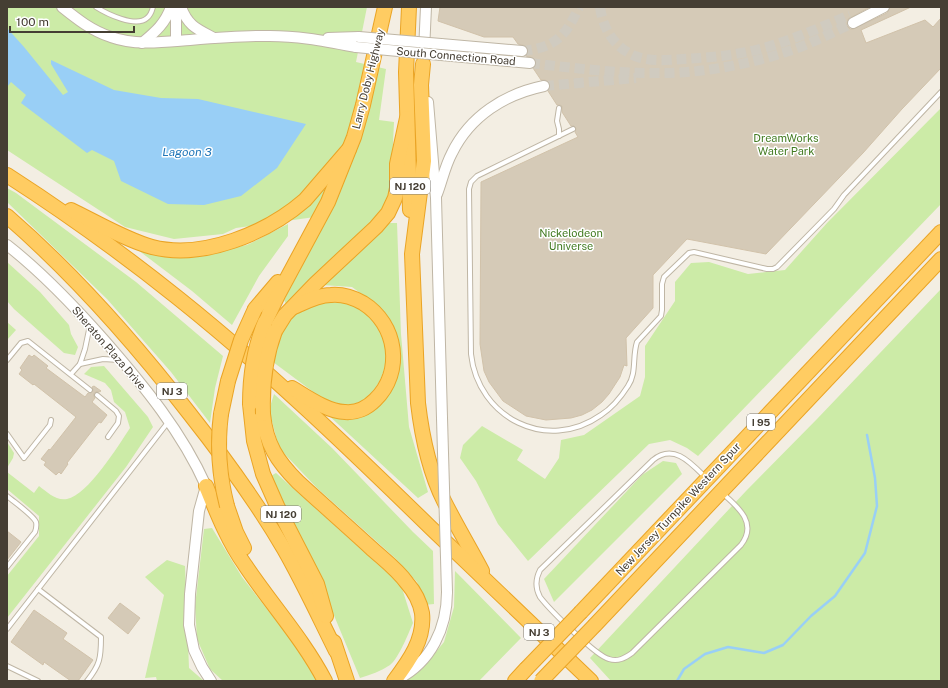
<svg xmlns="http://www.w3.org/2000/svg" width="948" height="688" viewBox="0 0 948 688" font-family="'Public Sans',sans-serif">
<rect width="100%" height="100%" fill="#f3eee3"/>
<g fill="#cceba7">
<path d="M7,7H367L356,62L386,69L379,120L394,122L391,187L384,209L286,304L284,300L329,215L236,228L223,234L174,239L125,227L7,150Z"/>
<path d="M941,108V204L698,456L687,448L670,440L649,444L528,561L498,524L476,481L460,458L463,445L482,426L523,450L517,460L545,479L559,458L561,440L584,435L640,396L645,377V346L675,301V282L691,263L709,262L748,274L785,270L827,223Z"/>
<path d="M7,188L16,193L136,282L223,356L215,388L210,423L171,372L107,299L7,202Z"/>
<path d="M388,223H397L401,334L409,427L428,492L418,498L325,412L341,417L392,386L390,323L378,306L352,287L322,285Z"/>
<path d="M288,224V236L259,276L232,325L192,291L138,250L195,255L247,245Z"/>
<path d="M7,262L40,292L69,325L71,334L78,347L75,355L64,353L14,309L7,301Z"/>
<path d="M941,289V681H611L590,658L746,491L817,419Z"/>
<path d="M342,302C352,305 363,310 371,318C405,349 377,420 330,403C324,401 317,395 312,391C299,381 286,372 273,362L280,332L290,317L316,303Z"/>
<path d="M7,322L16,330L7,340Z"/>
<path d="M104,366L148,417L153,427L126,467L7,618V576L39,536V516L7,489V472L34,493L39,486C47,492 56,501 67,499C88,495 118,446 130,428L125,412L114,402L111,390L105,383L84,374L91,367Z"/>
<path d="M274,394L332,448L413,532L433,551L434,604L424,605L417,582L395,558L317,488L279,448L269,410Z"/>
<path d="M7,442L14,453L13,458L7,468Z"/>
<path d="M663,461L676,463L682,474L554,602L544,579L642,475Z"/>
<path d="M276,473L401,585L413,623C408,634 399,658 390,665C381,671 370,675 360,678L323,589L269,477Z"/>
<path d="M212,528L242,577L306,659L317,681H223L210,669L197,639L195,606L204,529Z"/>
<path d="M167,560L185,566L189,668L204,681H157L156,677L145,678L164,595L145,577Z"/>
<path d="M455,571L521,638L479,681H403L422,669L444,642L454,607Z"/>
</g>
<path fill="#99cff6" d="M7,28L24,47L63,95L68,92L51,64V60L114,90L161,98L198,99L306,124L277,168L241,196L204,205L168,204L121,181L114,161L92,150L87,153L21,103L26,95L11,82L7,87Z"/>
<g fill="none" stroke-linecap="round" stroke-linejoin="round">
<path stroke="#99cff6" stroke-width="2.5" d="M677,681L684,669L705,654L728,647L764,653L783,645L811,616L835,596L865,553L877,506L875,478L867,435"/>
</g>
<g fill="#d5cab7" stroke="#d1c2aa">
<path d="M440,7H870L848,19L847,26L850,29H853L887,13L890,7H911L861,30L866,43L925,20L933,27L941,18V68L902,109L863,153L766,254L687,239L653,275V308L626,338L627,366L624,365L620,377L609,394L602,402L592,410L582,415L571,418L546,420L526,416L503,401L489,382L484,371L480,344L481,182L578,137L575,132L576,128L574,126H571L562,112V106L560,105H557L548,91L550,87L549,82L545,80H541L533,68L536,64V61L533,58L526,56L528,51L526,46L518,44L513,37H484L438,21Z"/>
<path d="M29,355L32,357L34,355L48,366L46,368L85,397L88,393L92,392L93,390L92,387L94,386L101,391L99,392H96L94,393V396L95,398L92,402L107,415L101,423L99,422L67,463L68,464L61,474L59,472L56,475L44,465L46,462L41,459L49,449L50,450L76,417L34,384L33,385L19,374L22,370L20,368Z"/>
<path d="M7,531L21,542L7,560Z"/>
<path d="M120,603L140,618L128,634L108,618Z"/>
<path d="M34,610L67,633L63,639L93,660L78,681H71L44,662L43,665L11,642Z"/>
</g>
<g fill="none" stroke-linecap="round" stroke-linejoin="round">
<g stroke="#d0cbc0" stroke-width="10" stroke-dasharray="10 5" stroke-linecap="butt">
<path d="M600,7C603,29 614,47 635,56C650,62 668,60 683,59C704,58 726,56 747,52C782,45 816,29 850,15"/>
<path d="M522,51C555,48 566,36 579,7"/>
<path d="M530,63C574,68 619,74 664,73C703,73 749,64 786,52C809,45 831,33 853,23"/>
<path d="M544,86L636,78"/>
</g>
<g stroke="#bfb6a5" stroke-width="6">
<g id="service">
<path d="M96,7C107,14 136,28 147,18C151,15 152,11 153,7"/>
<path d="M559,108L557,121L559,129V136"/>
<path d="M573,129L477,176L471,182L469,189L471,354C478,418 547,453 601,415C612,408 621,397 628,386C637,373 632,357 637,342L661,316L662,310V284L664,277L689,253L694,252L767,269H773L777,267L834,209L844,195L941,92"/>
<path d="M7,360L21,343L28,341L90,390"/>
<path d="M80,364L103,359L119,360"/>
<path d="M71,374L80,364L85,349L90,325"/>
<path d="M97,395L116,411L119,416L118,423L108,437"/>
<path d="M7,434L24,458L50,425L51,420"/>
<path d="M706,478C691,463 674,443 653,460L540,570C535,580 535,588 540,597C550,610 596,656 609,659C618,662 625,658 632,653L741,545C758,523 738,507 722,493"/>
<path d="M7,496C14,502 33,515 36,522C37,526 36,529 35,532L7,567"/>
<path d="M38,589L101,637C101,658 100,665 87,681"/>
<path d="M7,629L169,421"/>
<path d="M7,666L38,681"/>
</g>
</g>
<g stroke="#bfb6a5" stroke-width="12">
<g id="tertiary">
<path d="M62,7C77,19 92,31 111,37C136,46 164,42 190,40C214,38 238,36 263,36C295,35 325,41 356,47"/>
<path d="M176,7V41"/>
<path d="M181,7C188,26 197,29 214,38"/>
<path d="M853,23L884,7"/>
<path d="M328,38L359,37"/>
<path d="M142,43C155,32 165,24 171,7"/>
<path d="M441,44L522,51"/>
<path d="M424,51L426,7"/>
<path d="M441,55L530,63"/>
<path d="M428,102L436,198L442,418"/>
<path d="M437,194C442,181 445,166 452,153C470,116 505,94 544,86"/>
<path d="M7,245C43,273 75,307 105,341C144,386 182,432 206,486L199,511L190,594L189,625L194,650L202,667L211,681"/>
<path d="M398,679C431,662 447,628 447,592"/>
</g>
</g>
<g stroke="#eaa425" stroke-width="16">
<g id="motorway">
<path d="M409,7L406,72L410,210"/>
<path d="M423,64L421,85L424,161L412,254L418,403C422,437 429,471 444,501C456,525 470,548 482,571"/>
<path d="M7,175C66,213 123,254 178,298C267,369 349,448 431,528C484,579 537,630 591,681"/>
<path d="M71,210C96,222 126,240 152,247C203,260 267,233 305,200L349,149"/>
<path d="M7,216C75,275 134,342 189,413C223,456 256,501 284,549C303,582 319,617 336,651"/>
<path d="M255,309L278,282"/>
<path d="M265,322L278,295L328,202L354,137L363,105L385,7"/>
<path d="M275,331L285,315L315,284L376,227L388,213L395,198L397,188V164L407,118"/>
<path d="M292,388C307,397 328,412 345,412C356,413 367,408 375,400C404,372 397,324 363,303C354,298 342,294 331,295C318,295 305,302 294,307"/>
<path d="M250,404L254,441L263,474L278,508L317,584L326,616"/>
<path d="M221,414L228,381"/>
<path d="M263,414C266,444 277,461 298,482C322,504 346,525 370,547C383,559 397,569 407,583C414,591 420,602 422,613C425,639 409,661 394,681"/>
<path d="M206,486C217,513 228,541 245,565C271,604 303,639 325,681"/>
<path d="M227,506L236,532L244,548"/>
<path d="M581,612L941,232"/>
<path d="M595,625L941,259"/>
<path d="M334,642L347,681"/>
<path d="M515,681L526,669"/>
</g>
</g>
<use href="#service" stroke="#fff" stroke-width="4"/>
<use href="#tertiary" stroke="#fff" stroke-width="10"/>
<use href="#motorway" stroke="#ffcc62" stroke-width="14"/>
<g stroke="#bfb6a5" stroke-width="12" stroke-linecap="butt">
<g id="tertiary-bridge">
<path d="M359,37L441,44"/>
<path d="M356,47L441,55"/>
<path d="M442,418L447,592"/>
</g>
</g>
<g stroke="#eaa425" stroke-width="16" stroke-linecap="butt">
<g id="motorway-bridge">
<path d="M228,381L241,340L255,309"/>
<path d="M250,404C250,376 254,348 265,322"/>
<path d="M221,414C217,445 219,475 227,506"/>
<path d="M263,414C262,386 265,358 275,331"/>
<path d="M526,669L581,612"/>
<path d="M541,681L595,625"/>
</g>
</g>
<use href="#tertiary-bridge" stroke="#fff" stroke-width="10"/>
<use href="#motorway-bridge" stroke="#ffcc62" stroke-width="14"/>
</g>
<g text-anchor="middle" stroke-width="3" stroke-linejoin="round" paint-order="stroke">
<g fill="#fff" stroke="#7d7870" stroke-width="1">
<rect x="390" y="178" width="40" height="16" rx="3"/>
<rect x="157" y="383" width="30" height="16" rx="3"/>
<rect x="747" y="414" width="28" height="16" rx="3"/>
<rect x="261" y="506" width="40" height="16" rx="3"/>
<rect x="524" y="624" width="30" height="16" rx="3"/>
</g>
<g font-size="10" font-weight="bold" fill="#453e33">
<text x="410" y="190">NJ 120</text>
<text x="172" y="395">NJ 3</text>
<text x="761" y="426">I 95</text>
<text x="281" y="518">NJ 120</text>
<text x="539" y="636">NJ 3</text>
</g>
<g font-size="11" fill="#453e33" stroke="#fff">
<text transform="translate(456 56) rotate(5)" y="4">South Connection Road</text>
<text transform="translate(368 79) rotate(-76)" y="4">Larry Doby Highway</text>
<text transform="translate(109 348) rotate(49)" y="4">Sheraton Plaza Drive</text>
<text transform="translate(678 509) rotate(-47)" y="4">New Jersey Turnpike Western Spur</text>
</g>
<g font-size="11" fill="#427b21" stroke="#fff">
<text x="786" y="142">DreamWorks<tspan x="786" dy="13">Water Park</tspan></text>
<text x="571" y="237">Nickelodeon<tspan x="571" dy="13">Universe</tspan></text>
</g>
<g font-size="12" font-style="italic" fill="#2378b9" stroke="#fff">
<text x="187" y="156">Lagoon 3</text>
</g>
</g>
<rect width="948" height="688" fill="none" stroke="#453e33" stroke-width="16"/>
<path d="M10 26v6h124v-6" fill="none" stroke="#453e33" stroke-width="2"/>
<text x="16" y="26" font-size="12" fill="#453e33" stroke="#ffffff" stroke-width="3" paint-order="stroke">100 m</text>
</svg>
